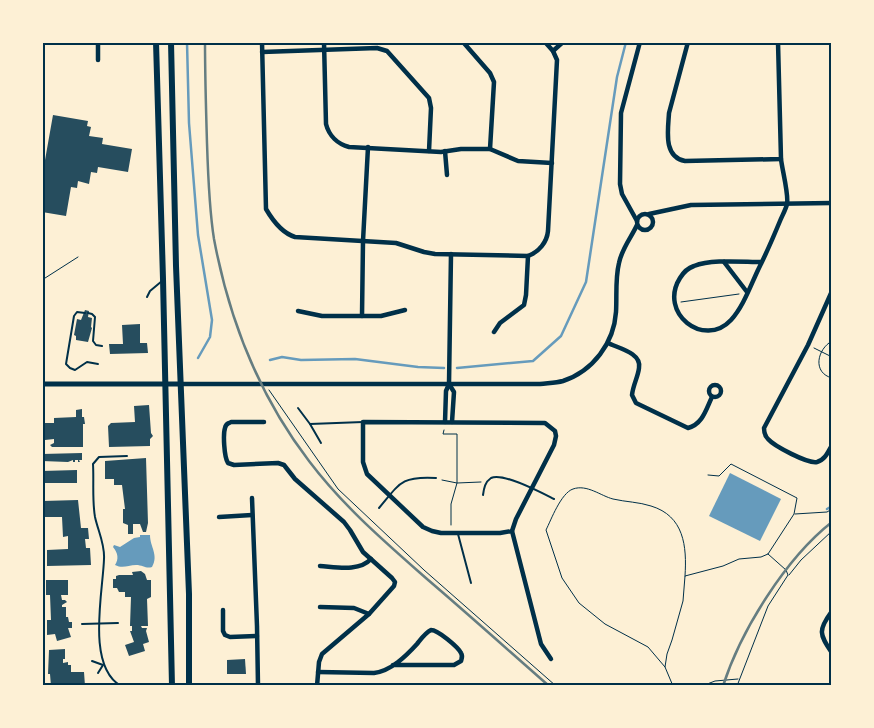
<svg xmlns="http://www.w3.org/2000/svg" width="874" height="728" viewBox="0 0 874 728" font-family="Commissioner,sans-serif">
<rect width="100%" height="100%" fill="#fdf0d5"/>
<g fill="#669bbc">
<path d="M730,473L781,499L760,541L709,516Z"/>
<path d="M140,535H150C150,547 159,555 152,567C146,569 143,565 136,565C128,565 123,569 115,565C119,559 118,553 113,547L114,545L120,547L134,538L140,537Z"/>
</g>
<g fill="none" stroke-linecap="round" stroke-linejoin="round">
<g stroke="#669bbc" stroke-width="2.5">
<path d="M187,42L189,123L198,235L212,320L210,337L198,358"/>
<path d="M270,360L282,357L301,360L355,359L418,367L444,368"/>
<path d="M457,368L533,361L561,336L586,282L617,77L626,42"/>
<path d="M827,509L832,506"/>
</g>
</g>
<g fill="#264d5e">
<path d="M53,115L88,121L87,126L91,127L89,136L103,138L102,144L132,149L128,172L98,167L97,173L91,172L89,184L78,181L77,188L71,187L66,216L42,212V177Z"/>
<path d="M85,310L89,311L88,317L92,318L91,327L92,328L88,342L76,340V336L74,335L77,319L81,320Z"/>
<path d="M140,324V343H147L148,353L110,354L109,344H123L122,325Z"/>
<path d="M149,405L151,433L153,436L150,439V446L109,447L108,426L111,423L135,422L134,406Z"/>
<path d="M82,409V417H84L85,424H83V447H52L50,445L54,443V439L45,440L43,433L42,423H54V418L76,417V410Z"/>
<path d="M82,453V460H79L80,462H78V460H75V462H73V460L68,462L42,461V454Z"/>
<path d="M146,458L148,523L146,532H143L140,524H133V534H128V525L123,523V509H125L122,485H114V479H105V461Z"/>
<path d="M77,470V483H42V471Z"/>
<path d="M78,500L81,528H88L89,539H85L86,548H90L91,565L47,566V550L68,549V536L63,537L62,517H44L43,501Z"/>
<path d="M141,571L145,574L147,580H151V597L147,599L148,626H141L142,628H147L146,631L149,642L143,644L145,651L129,656L125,645L134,642L130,631H132V626H130L131,597H125V592H119L117,588H113V579H116V576L119,575H133L132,572Z"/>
<path d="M46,580H68V595H61L62,600H65L67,602L62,605V607H66V617H68L69,622H72V628H68L71,637L57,641L55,634L47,635V620H51L50,595H46Z"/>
<path d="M65,649V659H63V663L68,662V665H71V672H84L85,686H51L50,674H48L49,650Z"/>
<path d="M245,659L246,674H227V660Z"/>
</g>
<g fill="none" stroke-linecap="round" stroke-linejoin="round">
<g stroke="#003049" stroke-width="1">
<path d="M42,280L78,257"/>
<path d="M681,302L739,294"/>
<path d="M832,341C817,349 812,373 832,378"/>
<path d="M814,348L832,357"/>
<path d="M269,390L338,489L424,570L556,686"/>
<path d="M444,430L443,434H457V483L481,482"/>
<path d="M442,480L457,483L451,504V525"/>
<path d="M795,514L827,512L832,509"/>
<path d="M789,575L801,560L832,531"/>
<path d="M665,667L648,647L605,624L579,603L562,578L546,530C551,520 561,493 573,489C587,484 601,496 613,499C626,502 639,502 651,506C684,516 687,546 685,576"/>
<path d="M673,686L665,667L667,654L672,640L683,601L685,576L723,566L739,559L761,557L768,554L794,514L797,498L731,464L719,476L708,475"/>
<path d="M702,686L715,681L738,679"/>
<path d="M737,686L768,606L788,575L786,570L768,554"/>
</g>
<g stroke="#003049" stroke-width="2">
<path d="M147,297L150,291L162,281"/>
<path d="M85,313L77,312L74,316L66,364L70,368L75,370L87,362L98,364"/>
<path d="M88,313L92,314L95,317L93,341L96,345L102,346"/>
<path d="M298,408L310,424L363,422"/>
<path d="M310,424L321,443"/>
<path d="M483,495C484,488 485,482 491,478C503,472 542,493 554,499"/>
<path d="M379,508C400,483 401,476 436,478"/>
<path d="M458,534L471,583"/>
<path d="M82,624L118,623"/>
<path d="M92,661L103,665L98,673"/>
<path d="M121,686C86,666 103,592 104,559C105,544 98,531 95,517C92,500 94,481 93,464L99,457L127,456"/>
</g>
<g stroke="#003049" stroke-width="4.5">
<path d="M98,42V60"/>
<path d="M262,42L266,209C273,221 282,233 295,237L396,243L424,252L435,254L528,256"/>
<path d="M324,42L326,124C329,136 338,144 349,147L441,152L461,149H490L518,161L552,163"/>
<path d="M463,42L490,73L494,82L490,149"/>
<path d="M688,42L669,113C668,130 663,157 685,161L781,159L778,42"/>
<path d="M553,51L563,42"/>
<path d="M262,52L377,48L387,51L429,98L431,108L429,151"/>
<path d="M445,151L447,175"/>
<circle cx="645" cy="222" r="8"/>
<path d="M649,214L691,205L832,203"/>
<path d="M637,221L622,194L620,184L621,113L640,42"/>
<path d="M528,256C539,252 547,242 548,231L557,60L553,51L545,42"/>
<path d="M724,262L747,292"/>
<path d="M762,262C742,262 712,259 694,266C688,268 683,273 680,278C658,313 704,349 731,320C743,307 750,287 758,270C766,254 773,238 780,221C782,216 786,209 787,204C789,195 782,169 781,159"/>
<path d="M832,291L808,345L764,428C764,432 765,436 768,439C774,446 808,464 817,462C825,460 828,452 832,445"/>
<path d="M298,311L322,316H381L405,310"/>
<path d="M362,316L363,241L368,147"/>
<path d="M494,332L500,323L524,305L526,295L528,256"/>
<path d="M608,343C618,348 642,353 639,368C638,377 633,385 632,395L636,403L688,428C703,424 706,409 712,397"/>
<path d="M181,384H540C548,383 556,383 563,381C593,371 614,343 616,312C617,296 615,279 619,263C622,248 631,238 637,225"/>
<path d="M449,384L454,392L452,422"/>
<circle cx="715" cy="391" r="6"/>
<path d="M264,422H231C228,424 226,423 225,428C223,434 224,457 228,463L234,465L278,463L284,465L295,479L344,522L350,530L363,552L392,578L395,582L394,586L369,614L322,654L319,662L317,686"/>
<path d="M363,422L545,423L555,431L556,436L554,445L516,519L512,531L500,533H441L432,531L423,527L367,474L363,462Z"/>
<path d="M445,422L446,391L449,384L451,254"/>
<path d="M252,498L257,626L258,686"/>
<path d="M219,517L252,515"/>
<path d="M512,531L541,644L551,659"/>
<path d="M320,566C336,567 359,572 371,559"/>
<path d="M320,607L354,608L369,614"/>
<path d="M223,610V631L225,635L230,637L257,636"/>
<path d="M832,611C818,630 819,634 832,653"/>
<path d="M318,672L374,673C391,671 406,656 417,644C421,639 425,633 431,630C438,630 458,647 461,653C463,656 462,658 461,661L454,665H393"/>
<path d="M173,686H225"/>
</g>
<path stroke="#003049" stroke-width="5" d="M42,384H181"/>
<g stroke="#003049" stroke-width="6">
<path d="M156,42L163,279L172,686"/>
<path d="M171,42L176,266L189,594V686"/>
</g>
<g stroke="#657d81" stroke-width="2.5">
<path d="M205,42C205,76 206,110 207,143C208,175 209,208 214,239C229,319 260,397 309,461C343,506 385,542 427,579C468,614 508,650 549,686"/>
<path d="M723,686C741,630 786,558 832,522"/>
</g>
</g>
<rect width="874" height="728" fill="none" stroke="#fdf0d5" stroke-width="88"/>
<rect x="44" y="44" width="786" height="640" fill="none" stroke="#003049" stroke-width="2"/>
</svg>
